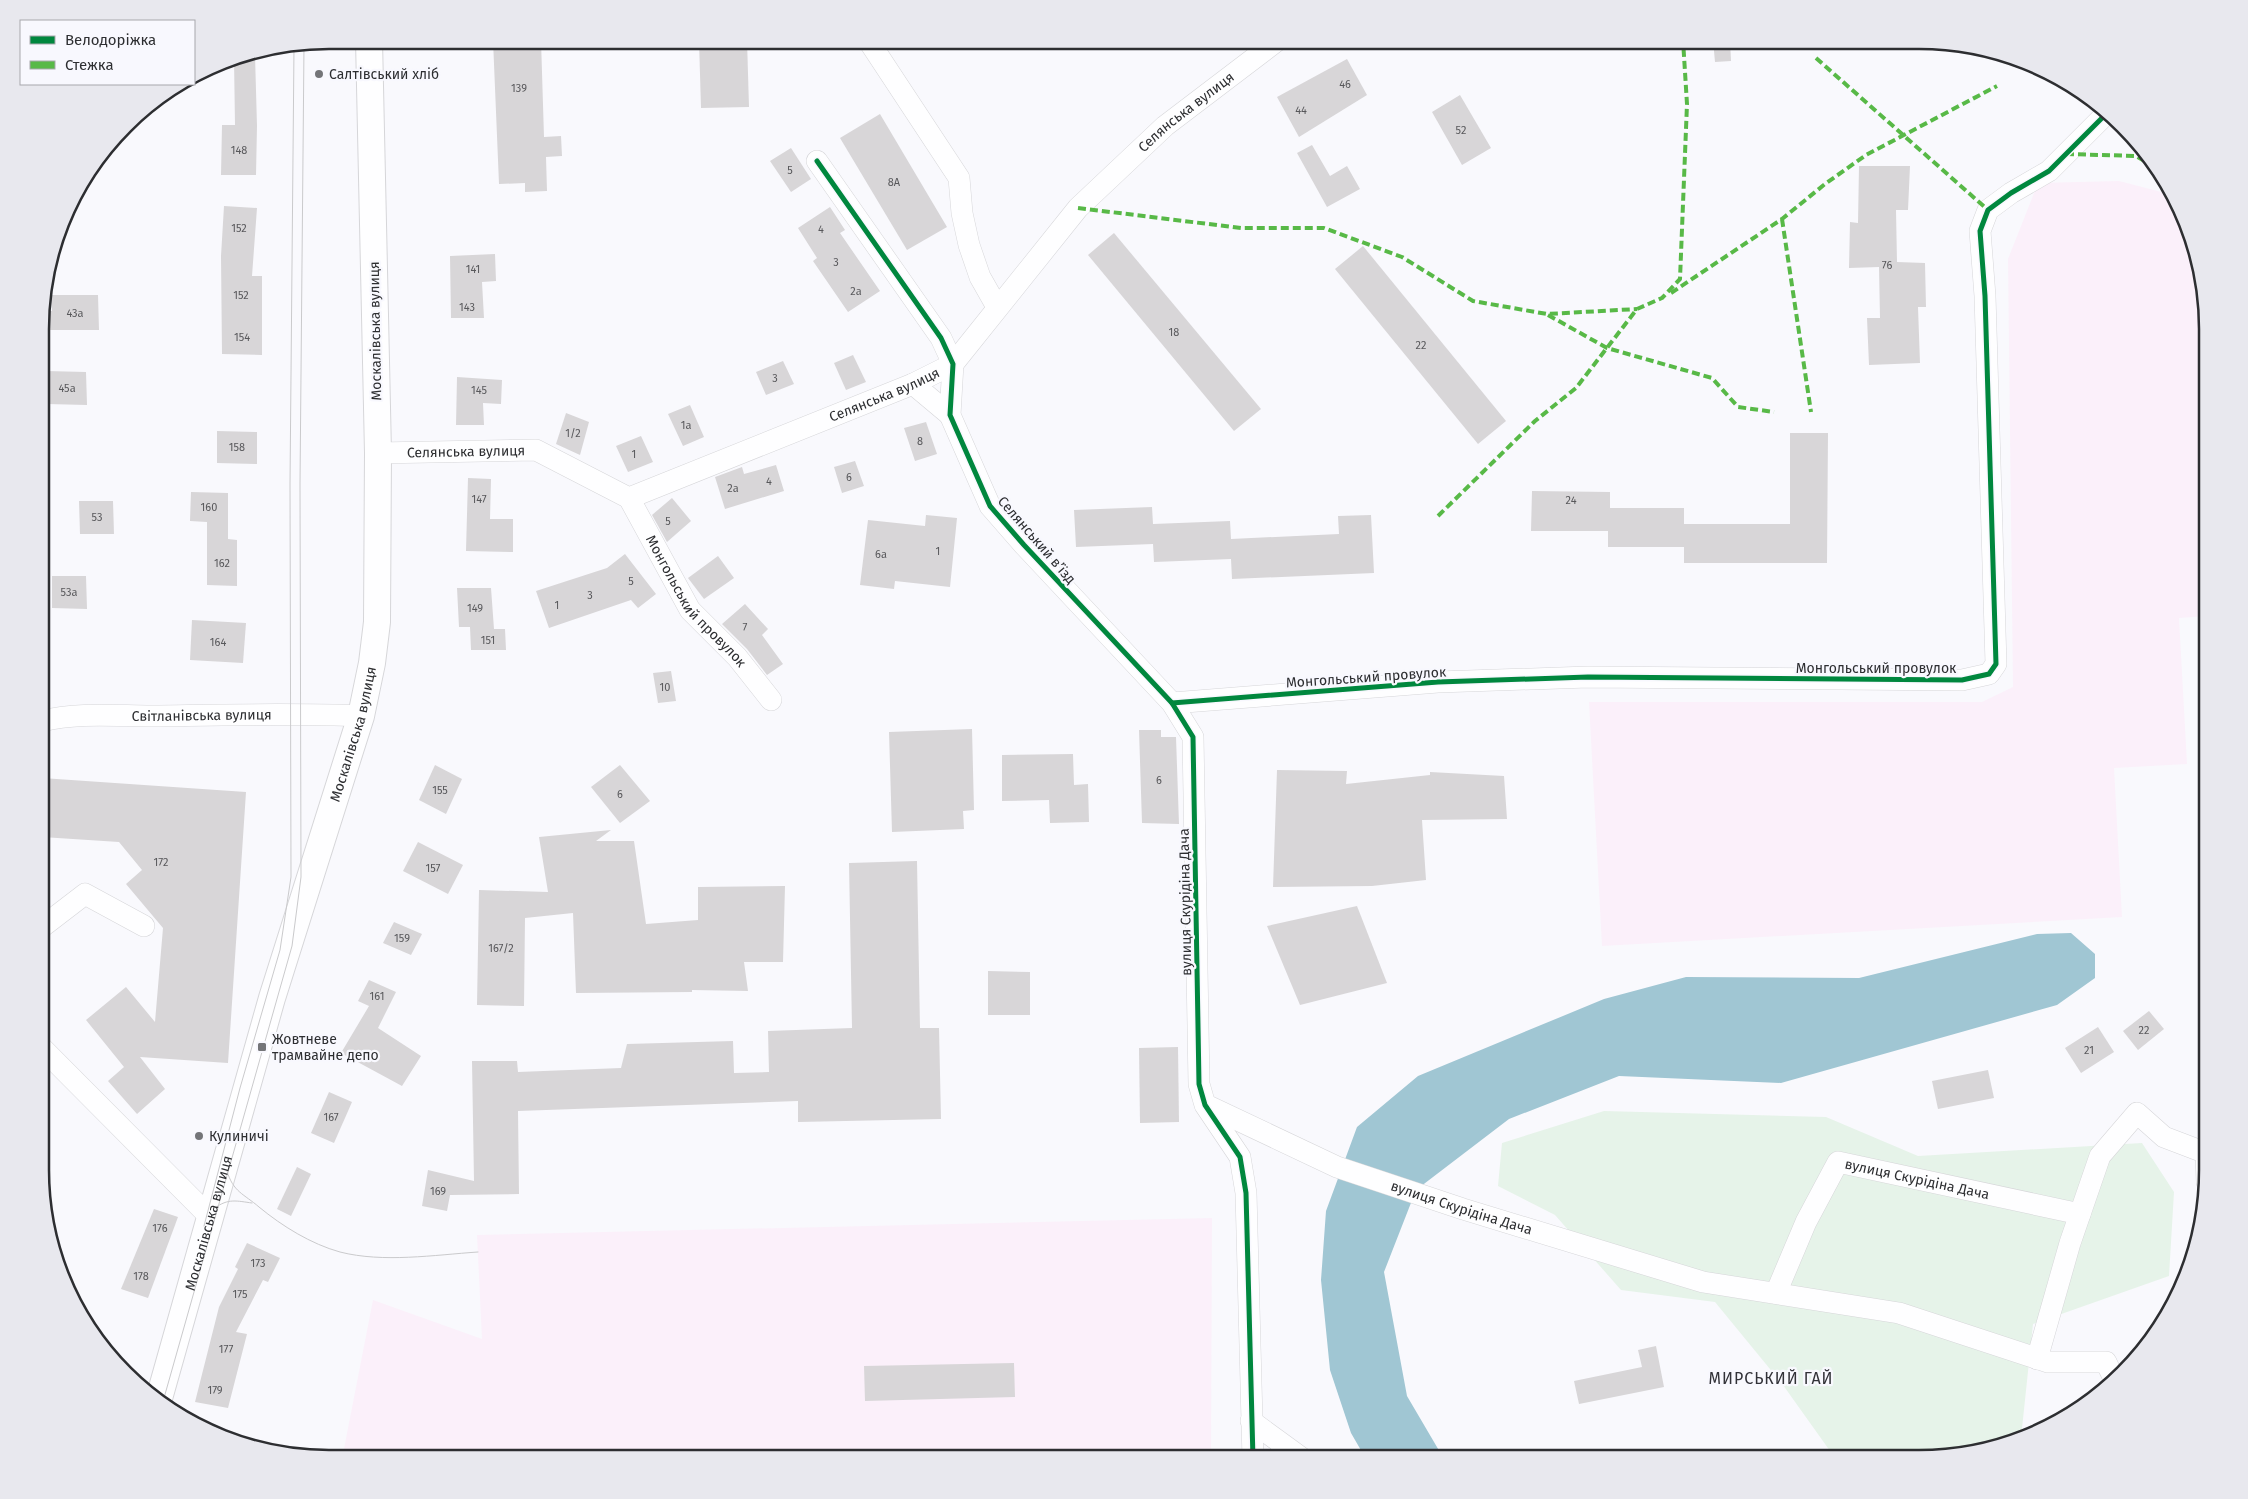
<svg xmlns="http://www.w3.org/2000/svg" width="2248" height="1499" viewBox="0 0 2248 1499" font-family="'Fira Sans',sans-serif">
<rect width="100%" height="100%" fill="#f9f9fd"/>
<g fill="#fbf0fa">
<path d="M2119,181L2173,195L2198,254L2206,303L2207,376V616L2179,618L2187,764L2114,768L2122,917L1602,946L1589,702H1982L2013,687L2008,259L2038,183Z"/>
<path d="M1212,1218L1211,1459H342L373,1300L482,1339L477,1235Z"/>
</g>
<path fill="#e6f3e9" d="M1604,1111L1826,1117L1918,1156L2142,1143L2174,1192L2169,1276L2033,1324L2021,1438C1961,1463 1898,1458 1835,1458L1783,1385L1715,1302L1621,1290L1555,1215L1498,1186L1502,1143Z"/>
<path fill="#a0c6d3" d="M2071,933L2095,954V978L2057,1005L1781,1083L1619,1076L1509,1119L1416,1190L1384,1272L1407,1396L1444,1459H1366L1351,1433L1330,1370L1321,1280L1326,1211L1357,1127L1418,1076L1604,999L1686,977L1859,978L2037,934Z"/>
<g fill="#d8d6d8">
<path d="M493,40H541L544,137L561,136L562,156L546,157L547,191L525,192V183L499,184Z"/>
<path d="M726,40H747L749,107L701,108L699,41Z"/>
<path d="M1713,40H1730L1731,61L1715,62Z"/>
<path d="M255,55L257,126L256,175H221L222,125H235L234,59Z"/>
<path d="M1347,59L1367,95L1299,137L1277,97Z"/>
<path d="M1460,95L1491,148L1462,165L1432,112Z"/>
<path d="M880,114L947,227L907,250L840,138Z"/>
<path d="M1312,145L1330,176L1347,166L1360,189L1327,207L1297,153Z"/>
<path d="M791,148L811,179L791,192L770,161Z"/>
<path d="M1859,166H1910L1908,210H1896L1897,262L1925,263L1926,307H1918L1920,363L1869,365L1867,318H1880L1879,267L1849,268L1850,222L1858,223Z"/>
<path d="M224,206L257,208L252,276H262V355L222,354L221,256Z"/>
<path d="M830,207L845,230L840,233L880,291L848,312L813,261L817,258L798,228Z"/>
<path d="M1114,233L1261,409L1234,431L1088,255Z"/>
<path d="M1363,246L1506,421L1478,444L1335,269Z"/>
<path d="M495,254L496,281L482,282L484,318H451L450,256Z"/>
<path d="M51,295H98L99,330H42V311H52Z"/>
<path d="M853,355L866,382L846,390L834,363Z"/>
<path d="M783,361L794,384L766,395L756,372Z"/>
<path d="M46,371L86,372L87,405L47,404Z"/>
<path d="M457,377L502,380L501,404L483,403L484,425H456Z"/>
<path d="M690,405L704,437L683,446L668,414Z"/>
<path d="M566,413L589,422L580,455L556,444Z"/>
<path d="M926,422L937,454L915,461L904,428Z"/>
<path d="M217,431L257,432V464L217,463Z"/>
<path d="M1790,433H1828L1827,563H1684V547H1608V531H1531L1532,491L1610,492V508H1684V524H1790Z"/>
<path d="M641,436L653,462L628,472L616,446Z"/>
<path d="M855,461L864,486L842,493L834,467Z"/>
<path d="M776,465L784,491L725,509L715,477L742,467L744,474Z"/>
<path d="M468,478L491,479L490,519H513V552L466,551Z"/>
<path d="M191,492L228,493V539L237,540V586L207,585V522L190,521Z"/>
<path d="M672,498L691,521L667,542L652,515Z"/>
<path d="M79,501H113L114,534H80Z"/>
<path d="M1152,507L1153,524L1230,521L1231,539L1339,534L1338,516L1371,515L1374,573L1232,579L1231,559L1154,562L1153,544L1076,547L1074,510Z"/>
<path d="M926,515L957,518L950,587L895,581L894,589L860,585L868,520L925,526Z"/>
<path d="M625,554L656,594L638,608L631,600L549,628L536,591L607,568Z"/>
<path d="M718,556L734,578L704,599L688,578Z"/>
<path d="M52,576H86L87,609L52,608Z"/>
<path d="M457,588H491L494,629H505L506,650H471L470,627H459Z"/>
<path d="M745,604L768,629L762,635L783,664L767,675L747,649L722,624Z"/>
<path d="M192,620L246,623L243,663L190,660Z"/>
<path d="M671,671L676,701L658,703L653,673Z"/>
<path d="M972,729L974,810L963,811L964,829L892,832L889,732Z"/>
<path d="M1139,730H1161V737H1176L1179,824L1142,823Z"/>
<path d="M1073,754L1074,785L1088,784L1089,822L1050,823L1049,800L1002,801V755Z"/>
<path d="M435,765L462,779L446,814L419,800Z"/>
<path d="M620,765L650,801L620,823L591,787Z"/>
<path d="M1277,770L1347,771L1346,784L1430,775V772L1504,776L1507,819L1422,820L1426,880L1372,886L1273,887Z"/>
<path d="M42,778L246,792L228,1063L140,1057L165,1089L137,1114L108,1081L124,1067L86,1020L126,987L155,1022L163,928L126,884L142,870L119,842L42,837Z"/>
<path d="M611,830L596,841H634L646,924L698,920V887L785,886L783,962H744L748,991L692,990V992L576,993L573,913L525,918L524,1006L477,1005L479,890L548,892L539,837Z"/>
<path d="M418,842L463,865L448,894L403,871Z"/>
<path d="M917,861L920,1028H939L941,1119L798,1122V1101L518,1111L519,1194L450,1195L447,1211L422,1206L428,1170L474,1181L472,1061H517L518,1072L621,1068L627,1044L733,1041L734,1073L769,1072L768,1031L852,1028L849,863Z"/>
<path d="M1357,906L1387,983L1300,1005L1267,926Z"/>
<path d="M394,922L422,934L411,955L383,943Z"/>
<path d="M988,971L1030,972V1015H988Z"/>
<path d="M369,980L396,992L378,1028L421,1056L402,1086L341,1053L369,1006L358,1001Z"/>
<path d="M2149,1011L2164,1029L2138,1050L2123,1031Z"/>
<path d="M2098,1027L2114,1052L2081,1073L2065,1048Z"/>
<path d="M1178,1047L1179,1122L1140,1123L1139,1048Z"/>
<path d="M1988,1070L1994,1098L1938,1109L1932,1081Z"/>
<path d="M329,1092L352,1102L334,1143L311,1133Z"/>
<path d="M297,1167L311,1174L291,1216L277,1209Z"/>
<path d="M154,1209L178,1217L148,1298L121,1289Z"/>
<path d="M247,1243L280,1258L268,1282L263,1280L236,1332L247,1334L228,1408L195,1402L219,1307L238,1269L235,1267Z"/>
<path d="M1656,1346L1664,1387L1579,1404L1574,1381L1642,1367L1638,1350Z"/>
<path d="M1014,1363L1015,1397L865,1401L864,1366Z"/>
</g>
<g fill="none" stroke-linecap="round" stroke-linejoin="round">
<g stroke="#d6d6d9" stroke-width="22">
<g id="minor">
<path d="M868,40L959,178L962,213L969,245L980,277L997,307"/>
<path d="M817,161L941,338L953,364L950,415L990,506L1024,545L1172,703L1193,737L1199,1084L1205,1105L1240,1157L1246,1193L1253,1459"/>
<path d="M913,384L950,415"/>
<path id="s1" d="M378,453L536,450L629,498L913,384L953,364L1078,208L1165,126L1278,40"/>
<path id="s2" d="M629,498L690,610L737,657L771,700"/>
<path d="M1172,703L1438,682L1588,677L1962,680L1989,674L1996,664L1985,296L1980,231L1988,210L2011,193L2049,171L2107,113"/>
<path id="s3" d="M42,721C77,712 117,716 152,716C222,715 291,713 361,716"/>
<path d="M42,927L85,894L144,926"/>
<path d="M42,1048L207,1214"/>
<path id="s4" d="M1206,1105L1337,1167L1463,1209L1703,1282L1899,1313L2048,1362H2106L2115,1381"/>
<path id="s5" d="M1776,1293L1806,1222L1838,1162L2080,1214"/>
<path d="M2037,1359L2070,1243L2100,1156L2137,1113L2164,1137L2206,1153L2207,1182"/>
<path d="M1251,1421L1303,1459"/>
</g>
</g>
<g stroke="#d6d6d9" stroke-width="28">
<g id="tertiary">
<path id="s6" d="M158,1402L272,998L361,716L372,663L377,622L378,453L369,40"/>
</g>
</g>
<use href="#minor" stroke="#fefeff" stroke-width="21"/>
<use href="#tertiary" stroke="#fefeff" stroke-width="26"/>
<g stroke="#cacacc" stroke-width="1">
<path d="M227,1171C233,1192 244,1194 259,1207C282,1226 311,1244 340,1252C383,1263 434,1255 478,1252"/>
<path d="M215,1208C228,1198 237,1201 252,1203"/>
<path d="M204,1226L240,1088L280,950L291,877L290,484L294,47"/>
<path d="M162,1405L292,946L301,877L300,484L304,45"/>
</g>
<g stroke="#58b947" stroke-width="4" stroke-dasharray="8 4" stroke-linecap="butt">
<path d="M1816,58L1988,210"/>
<path d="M2066,154L2136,156L2158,169"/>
<path d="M1078,208L1241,228H1324L1402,257L1473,301L1547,314L1637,309"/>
<path d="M1782,219L1811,412"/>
<path d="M1671,293L1782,219L1825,184L1866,155L1997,86"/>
<path d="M1548,315L1607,348L1712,378L1738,407L1774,412"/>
<path d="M2207,425L2203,478L2207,571"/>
<path d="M1438,516L1535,421L1576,388L1637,309L1662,298L1680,279L1687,104L1683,40"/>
<path d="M2206,1153L2204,1125L2207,1084"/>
</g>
<g stroke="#f8f8fe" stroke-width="8">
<g id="cycleway">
<path d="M817,161L941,338L953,364L950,415L990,506L1024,545L1172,703L1193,737L1199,1084L1205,1105L1240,1157L1246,1193L1253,1459"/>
<path d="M1172,703L1438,682L1588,677L1962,680L1989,674L1996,664L1985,296L1980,231L1988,210L2011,193L2049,171L2107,113"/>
</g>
</g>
<use href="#cycleway" stroke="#00873e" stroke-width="5"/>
</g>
<g fill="#747578" stroke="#f8f8fe" stroke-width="2">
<circle cx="319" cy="74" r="5"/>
<rect x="257" y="1042" width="10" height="10" rx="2.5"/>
<circle cx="199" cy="1136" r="5"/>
</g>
<g text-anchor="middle" stroke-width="4.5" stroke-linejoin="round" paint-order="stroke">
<g font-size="11" fill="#58585b">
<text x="1345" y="88">46</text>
<text x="519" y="92">139</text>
<text x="1301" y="114">44</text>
<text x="1461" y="134">52</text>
<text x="239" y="154">148</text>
<text x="790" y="174">5</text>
<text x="894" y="186">8А</text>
<text x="239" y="232">152</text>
<text x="821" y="233">4</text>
<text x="836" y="266">3</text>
<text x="1887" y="269">76</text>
<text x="473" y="273">141</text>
<text x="856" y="295">2а</text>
<text x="241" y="299">152</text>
<text x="467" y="311">143</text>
<text x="75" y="317">43а</text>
<text x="1174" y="336">18</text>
<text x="242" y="341">154</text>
<text x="1421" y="349">22</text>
<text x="775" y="382">3</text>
<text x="67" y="392">45а</text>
<text x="479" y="394">145</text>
<text x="686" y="429">1а</text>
<text x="573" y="437">1/2</text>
<text x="920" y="445">8</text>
<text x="237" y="451">158</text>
<text x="634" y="458">1</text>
<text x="849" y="481">6</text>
<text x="769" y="485">4</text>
<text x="733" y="492">2а</text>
<text x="479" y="503">147</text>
<text x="1571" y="504">24</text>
<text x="209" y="511">160</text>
<text x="97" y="521">53</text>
<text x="668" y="525">5</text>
<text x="938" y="555">1</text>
<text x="881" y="558">6а</text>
<text x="222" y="567">162</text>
<text x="631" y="585">5</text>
<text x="69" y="596">53а</text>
<text x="590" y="599">3</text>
<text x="557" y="609">1</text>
<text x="475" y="612">149</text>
<text x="745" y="631">7</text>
<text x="488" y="644">151</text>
<text x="218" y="646">164</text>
<text x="665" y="691">10</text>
<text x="1159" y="784">6</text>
<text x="440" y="794">155</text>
<text x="620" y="798">6</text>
<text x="161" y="866">172</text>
<text x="433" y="872">157</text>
<text x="402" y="942">159</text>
<text x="501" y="952">167/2</text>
<text x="377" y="1000">161</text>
<text x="2144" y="1034">22</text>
<text x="2089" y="1054">21</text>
<text x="331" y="1121">167</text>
<text x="438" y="1195">169</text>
<text x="160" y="1232">176</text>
<text x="258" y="1267">173</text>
<text x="141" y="1280">178</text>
<text x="240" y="1298">175</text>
<text x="226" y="1353">177</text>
<text x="215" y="1394">179</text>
</g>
<g font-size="14" fill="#2d2e31" stroke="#f8f8fe" text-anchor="start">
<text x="329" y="79">Салтівський хліб</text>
<text x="272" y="1044">Жовтневе<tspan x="272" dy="16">трамвайне депо</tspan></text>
<text x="209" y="1141">Кулиничі</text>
</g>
<g font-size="14" fill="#2d2e31" stroke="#f8f8fe">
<text dy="5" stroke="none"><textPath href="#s1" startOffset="958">Селянська вулиця</textPath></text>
<text transform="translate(375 331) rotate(-91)" y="5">Москалівська вулиця</text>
<text dy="5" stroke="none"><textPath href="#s1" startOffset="538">Селянська вулиця</textPath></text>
<text dy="5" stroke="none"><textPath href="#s1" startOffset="88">Селянська вулиця</textPath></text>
<text transform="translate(1037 540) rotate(49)" y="5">Селянський вʼїзд</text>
<text dy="5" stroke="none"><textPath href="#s2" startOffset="124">Монгольський провулок</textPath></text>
<text x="1876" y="673">Монгольський провулок</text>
<text transform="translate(1366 677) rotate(-4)" y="5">Монгольський провулок</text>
<text dy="5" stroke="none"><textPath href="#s3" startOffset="160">Світланівська вулиця</textPath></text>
<text dy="5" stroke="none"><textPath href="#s6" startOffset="696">Москалівська вулиця</textPath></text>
<text transform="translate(1185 902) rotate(-91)" y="5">вулиця Скурідіна Дача</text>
<text dy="5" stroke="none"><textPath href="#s5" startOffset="226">вулиця Скурідіна Дача</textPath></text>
<text dy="5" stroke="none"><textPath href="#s4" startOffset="276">вулиця Скурідіна Дача</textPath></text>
<text dy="5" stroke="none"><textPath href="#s6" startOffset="186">Москалівська вулиця</textPath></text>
</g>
<g font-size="16" letter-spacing="1" fill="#323238" stroke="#f8f8fe">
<text x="1771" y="1384">МИРСЬКИЙ ГАЙ</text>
</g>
</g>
<path d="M0 0H2248V1499H0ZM329 49H1919A280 280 0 0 1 2199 329V1170A280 280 0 0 1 1919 1450H329A280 280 0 0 1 49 1170V329A280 280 0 0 1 329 49Z" fill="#e8e8ee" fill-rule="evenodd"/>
<path fill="none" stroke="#2d2e31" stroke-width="2.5" d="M329 49H1919A280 280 0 0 1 2199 329V1170A280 280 0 0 1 1919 1450H329A280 280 0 0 1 49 1170V329A280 280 0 0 1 329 49Z"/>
<rect x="20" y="20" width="175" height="65" fill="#f8f8fe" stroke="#a7a7ac"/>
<rect x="30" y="36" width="25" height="8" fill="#00873e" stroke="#a7a7ac"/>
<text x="65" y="45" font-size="15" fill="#2d2e31">Велодоріжка</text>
<rect x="30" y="61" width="25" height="8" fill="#58b947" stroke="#a7a7ac"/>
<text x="65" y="70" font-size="15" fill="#2d2e31">Стежка</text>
</svg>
